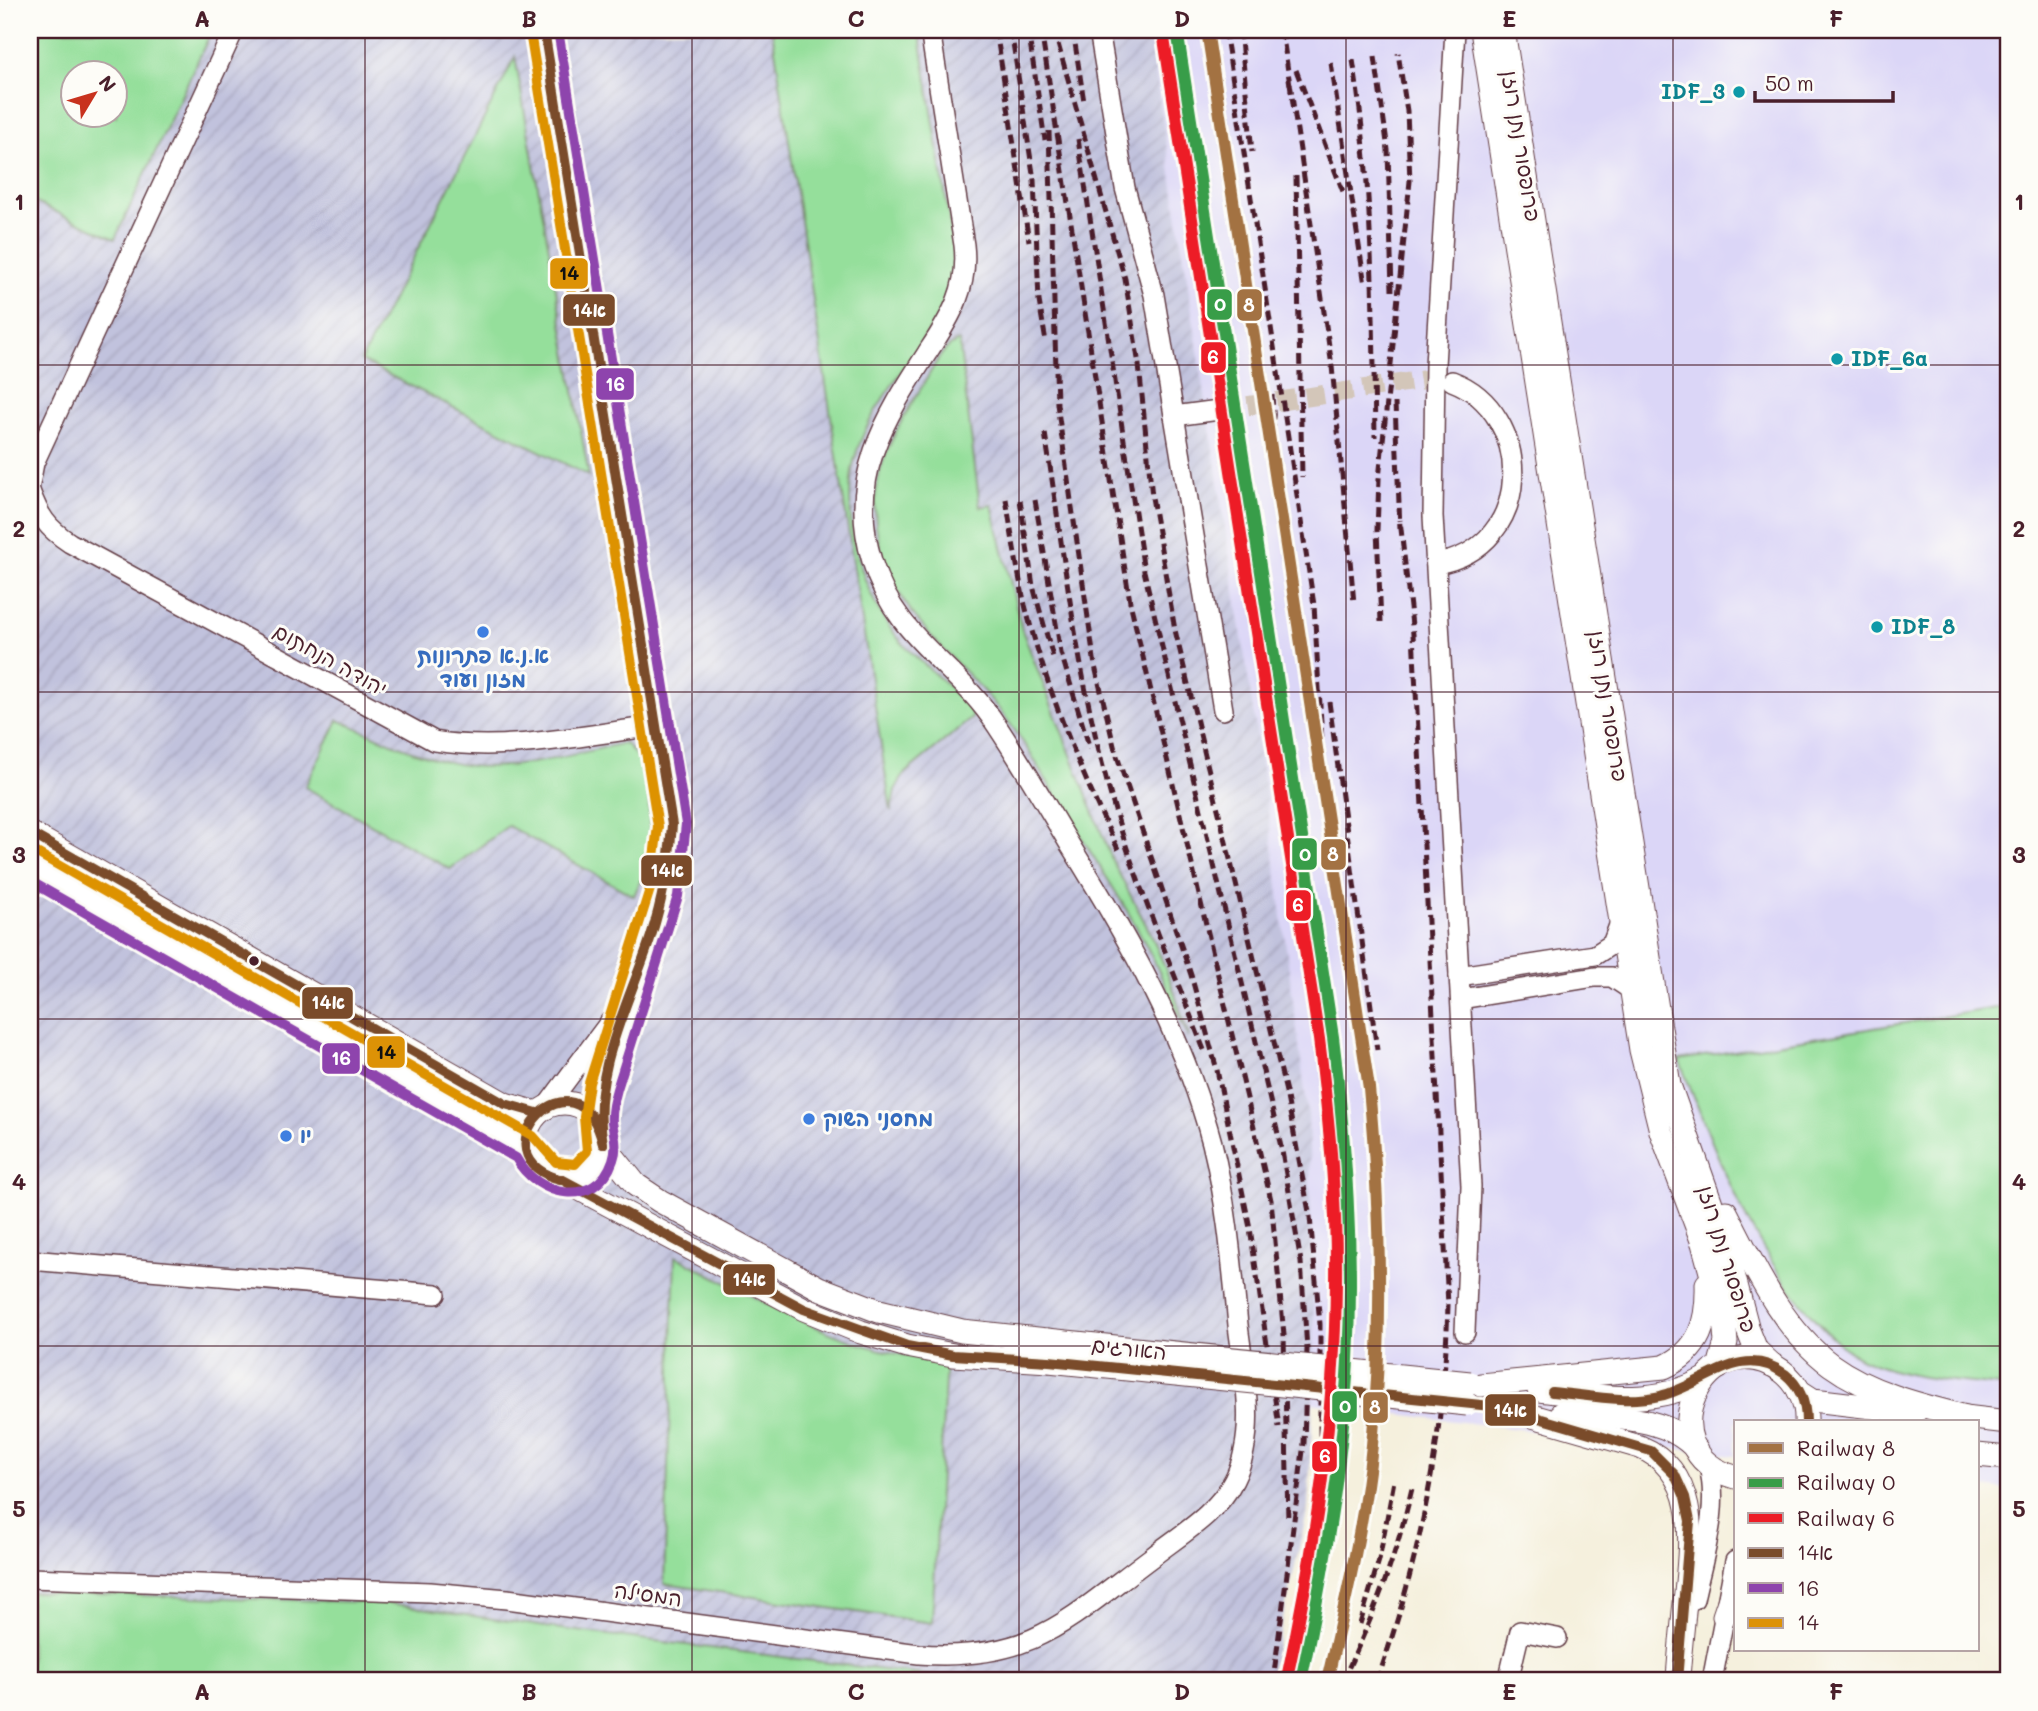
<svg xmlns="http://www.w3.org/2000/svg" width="2038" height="1711" viewBox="0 0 2038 1711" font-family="Mali,'Playpen Sans Hebrew',sans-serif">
<defs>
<pattern id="industrial-furrows" width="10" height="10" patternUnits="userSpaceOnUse" patternTransform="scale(1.75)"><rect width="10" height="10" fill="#c1c2dd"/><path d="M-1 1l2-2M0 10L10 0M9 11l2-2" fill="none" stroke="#a7a6be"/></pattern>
</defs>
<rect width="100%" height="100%" fill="#fdfcf7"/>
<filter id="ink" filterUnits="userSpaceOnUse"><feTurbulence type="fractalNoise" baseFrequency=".0143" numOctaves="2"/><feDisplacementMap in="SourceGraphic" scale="14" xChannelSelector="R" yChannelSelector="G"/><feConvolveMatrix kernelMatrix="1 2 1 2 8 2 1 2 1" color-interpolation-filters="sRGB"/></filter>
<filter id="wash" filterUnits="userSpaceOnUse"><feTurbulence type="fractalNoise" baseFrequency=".00686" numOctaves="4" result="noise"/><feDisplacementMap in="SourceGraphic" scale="28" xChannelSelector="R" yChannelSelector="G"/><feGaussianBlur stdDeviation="1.57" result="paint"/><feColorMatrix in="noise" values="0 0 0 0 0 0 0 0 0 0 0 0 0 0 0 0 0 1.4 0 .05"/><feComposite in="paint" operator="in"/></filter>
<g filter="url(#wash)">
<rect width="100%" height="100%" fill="#f5f0dd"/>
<path fill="#dbd6f7" d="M532,30H2008V1490L1977,1486V1422H1735V1456L963,1360Z"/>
<path fill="url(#industrial-furrows)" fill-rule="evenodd" d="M30,30H1149L1266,795L1308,1115L1315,1362L1308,1508L1269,1681H30ZM74,74H116V116H74Z"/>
<g fill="#95df9b" stroke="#707f63" stroke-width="2" fill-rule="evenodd">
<path d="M30,30H212L115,239L30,200ZM74,74H116V116H74Z"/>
<path d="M772,30H919L954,249C955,307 923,339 892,385C874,411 857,440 852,471C844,527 862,593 897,637C918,662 947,683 971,706L972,718L905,773L895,790L891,811Z"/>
<path d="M515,57L589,476L361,361Z"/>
<path d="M959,341L980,507L992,505L1022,630L1113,862L1151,934L1171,982L1189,1038C1170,996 1152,953 1129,914C1107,877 1084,842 1062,806C1045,779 1030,750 1011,725C974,672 915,634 889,573C857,497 884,448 923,385C933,369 941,347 959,341Z"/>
<path d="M338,720C380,737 425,761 471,766C521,771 576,753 625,743L641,761L649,791L650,859L634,896L508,826L450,869L305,787Z"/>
<path d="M2008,1006V1387C1961,1381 1906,1380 1862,1359C1841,1349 1822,1328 1807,1310C1744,1236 1715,1149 1679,1060Z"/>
<path d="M675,1256C759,1298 850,1357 946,1360L932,1623L664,1584Z"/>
<path d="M30,1592L389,1603L546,1627L939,1677V1681H30Z"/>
</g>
</g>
<g filter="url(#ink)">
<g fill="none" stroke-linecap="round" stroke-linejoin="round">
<path stroke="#d3c6b9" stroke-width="19" stroke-dasharray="19 10" stroke-linecap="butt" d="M1219,410L1429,379L1450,380"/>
<g stroke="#643e46" stroke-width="22">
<g id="minor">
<path d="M544,30L672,825V856L662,909L611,1053L598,1122"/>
<path d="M1099,30L1125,188L1154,295L1223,710"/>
<path d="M1455,30L1435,365L1433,516L1471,1186L1465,1332"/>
<path d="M1174,416L1219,410"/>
<path d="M30,484L34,463L234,30"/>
<path d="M30,491C39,516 47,528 70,543L434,741C507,753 582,735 656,726"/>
<path d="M1436,564C1537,547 1534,412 1452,381"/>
<path d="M1459,976L1595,955L1612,944L1621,920"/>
<path d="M1461,999L1595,977H1612L1633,991"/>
<path d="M547,1106L615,1015"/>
<path d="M30,1260L436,1294"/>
<path d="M30,1578L430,1592L507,1599L919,1654C1033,1662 1067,1620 1152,1557C1181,1534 1217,1514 1234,1480C1258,1432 1244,1375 1238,1325C1232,1264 1227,1203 1212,1143C1183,1034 1129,940 1070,845C1046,805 1023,765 997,726C957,664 895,639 872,561C846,477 886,417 929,350C951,317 969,287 964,245L930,30"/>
<path d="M1694,1599C1703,1556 1721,1507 1708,1463"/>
<path d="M1508,1681L1520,1631L1557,1638"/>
<path d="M1712,1681L1735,1561"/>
</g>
</g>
<g stroke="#643e46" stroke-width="25">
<g id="tertiary">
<path d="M1482,30L1641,1050L1661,1131L1703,1243L1724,1320L1726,1342L1719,1367"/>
<path d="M1503,30L1669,1085L1724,1240L1748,1330L1756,1350L1772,1365"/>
<path d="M30,833L505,1104L537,1113"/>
<path d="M30,865L526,1148"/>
<circle cx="564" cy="1141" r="38"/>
<path d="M603,1144L636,1185L660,1201L819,1288L879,1311L962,1331L1047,1340"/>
<path d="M563,1180L804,1309L861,1332L907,1346L953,1355L1049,1361"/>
<path d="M1726,1212C1754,1266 1781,1328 1831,1365C1871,1394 1923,1406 1970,1418"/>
<path d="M1481,1385L1664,1367C1700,1351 1708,1322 1707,1284"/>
<path d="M1539,1390C1595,1396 1653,1408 1704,1379"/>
<path d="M1799,1391L1813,1400L1915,1412"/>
<path d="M1501,1407L1640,1447C1700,1472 1691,1540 1686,1593C1683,1621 1680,1650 1678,1678"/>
<path d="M1562,1413C1606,1418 1665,1413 1697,1450"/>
<path d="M1956,1416L2008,1422"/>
<path d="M1977,1455L2008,1458"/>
<path d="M1735,1477C1642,1453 1706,1317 1782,1371C1798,1383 1807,1402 1806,1422"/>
<path d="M1724,1616L1735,1584"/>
</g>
</g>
<use href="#minor" stroke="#fff" stroke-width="19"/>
<use href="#tertiary" stroke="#fff" stroke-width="23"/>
<g stroke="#4a1f2b" stroke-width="5" stroke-dasharray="10 5" stroke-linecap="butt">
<path d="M996,30L1029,241"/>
<path d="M1011,30L1034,180L1039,301L1046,342"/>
<path d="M1028,30L1045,140"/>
<path d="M1041,30L1130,602L1271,1200L1284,1335L1288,1521"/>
<path d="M1054,30L1125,279L1139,365L1152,497L1175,630L1286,1092L1310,1217L1320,1324V1457L1310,1574L1290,1681"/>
<path d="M1073,30L1084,102"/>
<path d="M1225,30L1314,605L1326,806"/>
<path d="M1240,30L1252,152"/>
<path d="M1282,30L1291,92"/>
<path d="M1375,57L1388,150L1392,291"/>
<path d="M1353,60C1373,186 1373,310 1375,437"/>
<path d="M1331,63L1365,285"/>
<path d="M1296,70L1344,194"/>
<path d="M1290,83L1332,366L1354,603"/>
<path d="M1049,131L1057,404L1095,666L1115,750L1191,975L1217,1070L1250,1228L1279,1427"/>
<path d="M1078,139L1144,571L1282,1151L1301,1262L1307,1349L1304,1443L1273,1681"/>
<path d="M1296,176L1302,477"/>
<path d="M1272,395L1278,490"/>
<path d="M1395,403L1400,529"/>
<path d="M1045,433C1063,549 1076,667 1107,782C1131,873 1170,962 1204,1050"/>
<path d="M1006,499C1012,535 1017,570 1025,605C1045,685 1082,776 1119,851"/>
<path d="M1020,500L1033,586L1053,657"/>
<path d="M1035,500L1061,653L1090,749"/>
<path d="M1381,622L1377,530L1379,479L1410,181L1407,111L1398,53"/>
<path d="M1329,702L1377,1050"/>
<path d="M1360,1624L1379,1560L1394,1481"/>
<path d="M1342,1681C1374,1617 1397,1554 1413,1484"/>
<path d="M1377,1681C1421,1559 1444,1435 1448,1305L1413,634L1400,520"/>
</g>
<g stroke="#643e46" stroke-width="25" stroke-linecap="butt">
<g id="tertiary-bridge">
<path d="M1047,1340L1470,1383"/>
<path d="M1049,1361L1467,1404"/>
</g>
</g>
<use href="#tertiary-bridge" stroke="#fff" stroke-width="23"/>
<g stroke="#fdfcf7" stroke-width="16">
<g id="bus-1">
<path d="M544,30L672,825C669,864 663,899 651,936C630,1002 590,1073 603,1144"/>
<path d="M30,833L505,1104L537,1113"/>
<path d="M603,1144C578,1041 469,1157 563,1180L804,1309L907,1346L953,1355L1049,1361L1501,1407L1651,1451L1675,1475L1685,1497L1690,1521L1677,1681"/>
<path d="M1552,1392C1587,1395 1625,1404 1660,1396C1704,1386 1741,1341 1785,1374C1800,1386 1806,1404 1806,1422"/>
</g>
</g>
<g stroke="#fdfcf7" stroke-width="16">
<path id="bus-2" d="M30,881L516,1158C537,1197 596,1210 613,1160C618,1146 614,1135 612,1122C611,1111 614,1100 617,1089L678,896L686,824L558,30"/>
</g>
<g stroke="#fdfcf7" stroke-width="16">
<path id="bus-3" d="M37,853L533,1136L556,1162L575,1164L587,1151L584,1117L589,1083L650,889L658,826L530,32"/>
</g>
<use href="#bus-1" stroke="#7a4b2a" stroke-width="10"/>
<use href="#bus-2" stroke="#8e44ad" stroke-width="10"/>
<use href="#bus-3" stroke="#dd9206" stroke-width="10"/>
<g stroke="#fdfcf7" stroke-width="18">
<path id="rail-1" d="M1207,30L1369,1088C1380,1207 1384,1326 1372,1445C1364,1525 1345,1603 1327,1681"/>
</g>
<g stroke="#fdfcf7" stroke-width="18">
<path id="rail-2" d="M1177,30L1333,1037C1346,1145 1354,1252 1348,1360C1342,1469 1323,1575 1301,1681"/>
</g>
<g stroke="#fdfcf7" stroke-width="18">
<path id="rail-3" d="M1163,32L1319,1039C1329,1120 1337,1201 1336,1283C1335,1417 1315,1547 1287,1678"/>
</g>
<use href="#rail-1" stroke="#a37243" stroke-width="12"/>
<use href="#rail-2" stroke="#389d48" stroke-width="12"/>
<use href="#rail-3" stroke="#ed1d26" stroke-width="12"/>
</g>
</g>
<path fill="none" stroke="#4a1f2b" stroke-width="2" stroke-opacity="0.55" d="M365,30V1681M692,30V1681M1019,30V1681M1346,30V1681M1673,30V1681M30,365H2008M30,692H2008M30,1019H2008M30,1346H2008"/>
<g fill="#0f9aa8" stroke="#fdfcf7" stroke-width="2.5">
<circle cx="1739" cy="92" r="7"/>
<circle cx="1837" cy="359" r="7"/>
<circle cx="1877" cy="627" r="7"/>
</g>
<g fill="#3f7fe0" stroke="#fdfcf7" stroke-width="2.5">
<circle cx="483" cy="632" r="7"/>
<circle cx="809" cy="1119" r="7"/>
<circle cx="286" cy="1136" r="7"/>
</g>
<circle fill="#4a1f2b" stroke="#fdfcf7" stroke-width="2.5" cx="254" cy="961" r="6"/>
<g text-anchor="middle" stroke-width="6" stroke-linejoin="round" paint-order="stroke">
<g font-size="21" font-weight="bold" fill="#0d838f" stroke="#fdfcf7" text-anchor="start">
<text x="1725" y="99" text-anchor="end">IDF_3</text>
<text x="1851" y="366">IDF_6a</text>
<text x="1891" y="634">IDF_8</text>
</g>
<g font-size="21" fill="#4a1f2b" stroke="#fdfcf7">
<text transform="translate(1521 146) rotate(81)" y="7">פרופסור נתן רוזן</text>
<text transform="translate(330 660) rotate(29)" y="7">יהודה הנחתום</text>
<text transform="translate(1608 706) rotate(81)" y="7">פרופסור נתן רוזן</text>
<text transform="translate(1727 1259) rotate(73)" y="7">פרופסור נתן רוזן</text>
<text transform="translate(1129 1349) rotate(6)" y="7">האורגים</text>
<text transform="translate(648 1595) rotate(8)" y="7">המסילה</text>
</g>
<g font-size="21" font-weight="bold" fill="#366cbe" stroke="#fdfcf7" text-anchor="start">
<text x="483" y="663" text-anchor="middle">א.נ.א פתרונות<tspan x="483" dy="24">מזון ועוד</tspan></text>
<text x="823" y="1126">מחסני השוק</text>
<text x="300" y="1143">יו</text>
</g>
</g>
<g stroke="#fdfcf7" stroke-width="2.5">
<rect x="549" y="257" width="40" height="33" rx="7" fill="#dd9206"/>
<rect x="1206" y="288" width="27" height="33" rx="7" fill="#389d48"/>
<rect x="1236" y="288" width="27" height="34" rx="7" fill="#a37243"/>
<rect x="562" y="293" width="54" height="34" rx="7" fill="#7a4b2a"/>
<rect x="1200" y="341" width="27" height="33" rx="7" fill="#ed1d26"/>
<rect x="595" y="367" width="40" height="34" rx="7" fill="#8e44ad"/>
<rect x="1291" y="837" width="27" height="34" rx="7" fill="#389d48"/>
<rect x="1320" y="838" width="27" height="33" rx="7" fill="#a37243"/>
<rect x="640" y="854" width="53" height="33" rx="7" fill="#7a4b2a"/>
<rect x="1285" y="889" width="27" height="33" rx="7" fill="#ed1d26"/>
<rect x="301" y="986" width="53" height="34" rx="7" fill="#7a4b2a"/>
<rect x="366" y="1035" width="40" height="34" rx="7" fill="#dd9206"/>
<rect x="321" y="1042" width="40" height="33" rx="7" fill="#8e44ad"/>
<rect x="722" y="1263" width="54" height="33" rx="7" fill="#7a4b2a"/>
<rect x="1331" y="1390" width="27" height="33" rx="7" fill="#389d48"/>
<rect x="1362" y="1391" width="27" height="33" rx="7" fill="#a37243"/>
<rect x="1484" y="1393" width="53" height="34" rx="7" fill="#7a4b2a"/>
<rect x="1311" y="1440" width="27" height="33" rx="7" fill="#ed1d26"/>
</g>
<g font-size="19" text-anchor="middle" font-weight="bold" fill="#fff">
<text x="1220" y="311">0</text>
<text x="1249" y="312">8</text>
<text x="589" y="317">14א</text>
<text x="1213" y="364">6</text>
<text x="615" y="391">16</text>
<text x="1305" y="861">0</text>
<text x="1333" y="861">8</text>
<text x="667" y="877">14א</text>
<text x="1298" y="912">6</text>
<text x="328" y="1009">14א</text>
<text x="341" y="1065">16</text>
<text x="749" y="1286">14א</text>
<text x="1345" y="1413">0</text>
<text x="1375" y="1414">8</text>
<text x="1510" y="1417">14א</text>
<text x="1325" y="1463">6</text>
</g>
<g font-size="19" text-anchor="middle" font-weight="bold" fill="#111">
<text x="569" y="280">14</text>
<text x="386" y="1059">14</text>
</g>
<rect width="2038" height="1711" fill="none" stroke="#fdfcf7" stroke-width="77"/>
<rect x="1734" y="1420" width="245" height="231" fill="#fdfcf7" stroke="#b5a4a5" stroke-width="2"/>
<rect x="1748" y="1443" width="35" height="10" fill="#a37243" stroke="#b5a4a5" stroke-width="2"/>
<text x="1797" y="1456" font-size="21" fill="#4a1f2b">Railway 8</text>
<rect x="1748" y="1478" width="35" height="10" fill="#389d48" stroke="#b5a4a5" stroke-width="2"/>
<text x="1797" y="1490" font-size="21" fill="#4a1f2b">Railway 0</text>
<rect x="1748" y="1513" width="35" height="10" fill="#ed1d26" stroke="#b5a4a5" stroke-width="2"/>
<text x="1797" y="1526" font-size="21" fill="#4a1f2b">Railway 6</text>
<rect x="1748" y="1548" width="35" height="10" fill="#7a4b2a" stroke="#b5a4a5" stroke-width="2"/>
<text x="1797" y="1560" font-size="21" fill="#4a1f2b">14א</text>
<rect x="1748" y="1583" width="35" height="10" fill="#8e44ad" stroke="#b5a4a5" stroke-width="2"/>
<text x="1797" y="1596" font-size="21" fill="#4a1f2b">16</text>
<rect x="1748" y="1618" width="35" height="10" fill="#dd9206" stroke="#b5a4a5" stroke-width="2"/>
<text x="1797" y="1630" font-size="21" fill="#4a1f2b">14</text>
<g transform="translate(94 94) rotate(52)"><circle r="33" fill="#fdfcf7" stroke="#b5a4a5" stroke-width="2"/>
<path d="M0-5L12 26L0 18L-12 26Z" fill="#c8321e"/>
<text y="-10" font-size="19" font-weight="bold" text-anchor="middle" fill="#4a1f2b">N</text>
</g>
<path d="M1755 91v10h138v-10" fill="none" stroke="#4a1f2b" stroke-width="3.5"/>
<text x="1765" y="91" font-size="21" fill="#4a1f2b" stroke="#fdfcf7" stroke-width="5" paint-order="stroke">50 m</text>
<rect x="38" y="38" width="1962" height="1634" fill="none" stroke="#4a1f2b" stroke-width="2.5"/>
<g font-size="23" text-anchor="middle" font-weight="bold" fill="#4a1f2b">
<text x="202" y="27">A</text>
<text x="529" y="27">B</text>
<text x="856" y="27">C</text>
<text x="1182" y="27">D</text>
<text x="1509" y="27">E</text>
<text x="1836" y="27">F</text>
<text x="19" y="210">1</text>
<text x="2019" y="210">1</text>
<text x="19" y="537">2</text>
<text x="2019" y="537">2</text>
<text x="19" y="863">3</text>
<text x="2019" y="863">3</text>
<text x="19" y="1190">4</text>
<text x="2019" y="1190">4</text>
<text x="19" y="1517">5</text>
<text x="2019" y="1517">5</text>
<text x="202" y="1700">A</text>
<text x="529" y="1700">B</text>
<text x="856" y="1700">C</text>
<text x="1182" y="1700">D</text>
<text x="1509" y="1700">E</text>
<text x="1836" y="1700">F</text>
</g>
</svg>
